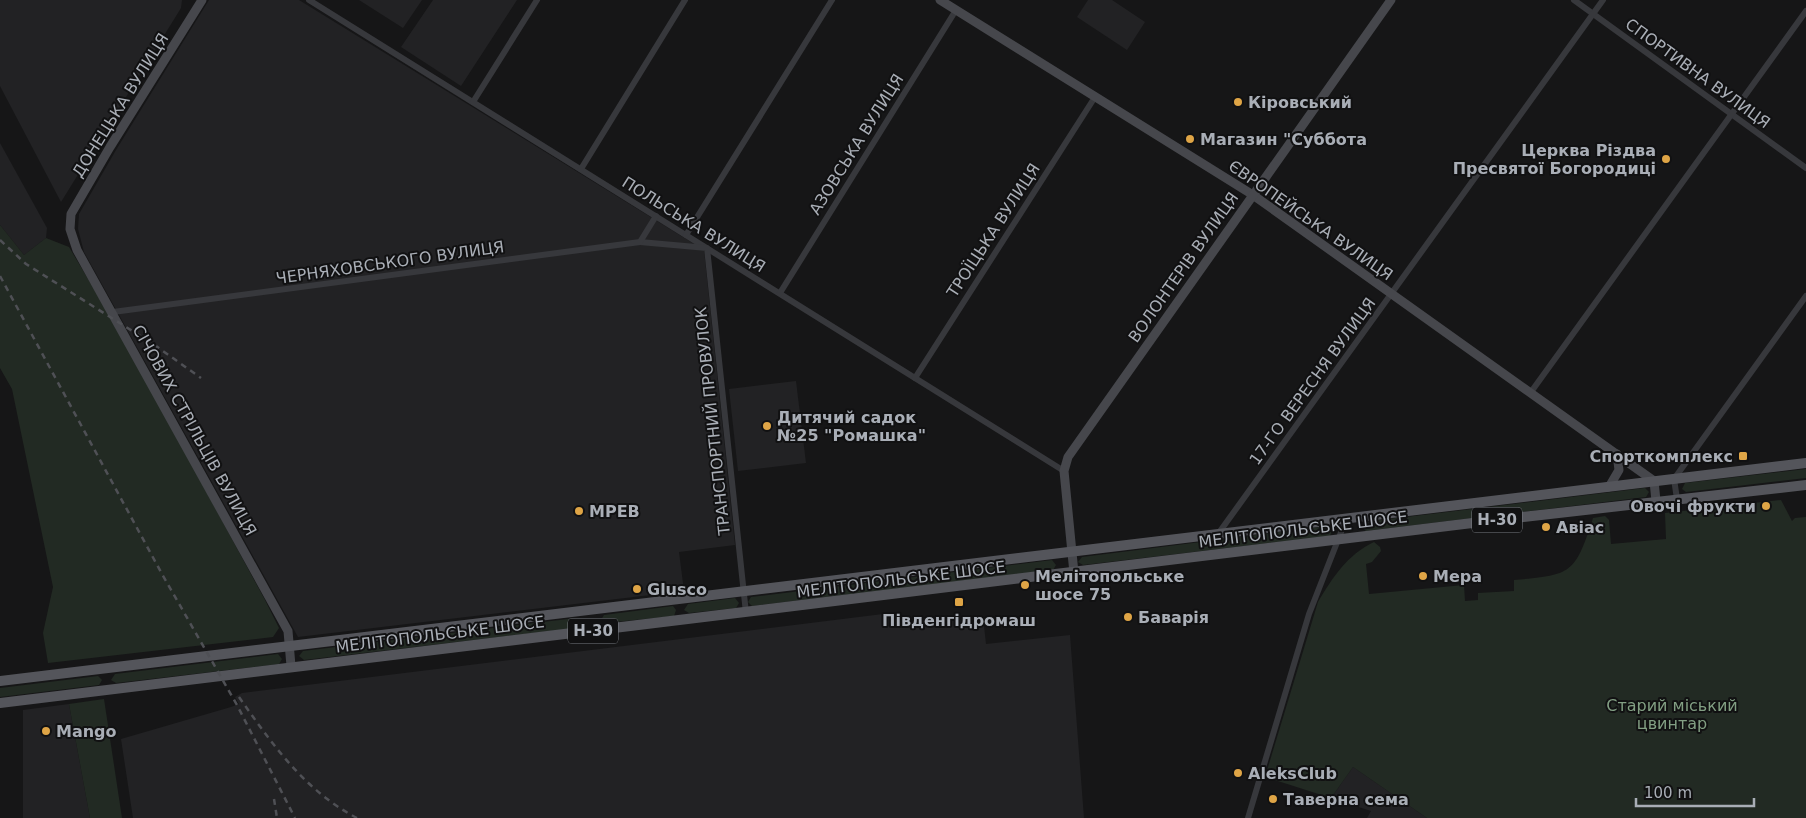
<svg xmlns="http://www.w3.org/2000/svg" width="1806" height="818" viewBox="0 0 1806 818" font-family="'DejaVu Sans',sans-serif">
<rect width="100%" height="100%" fill="#161617"/>
<g fill="#222224">
<path d="M0,0H182L181,8L61,202L0,86Z"/>
<path d="M209,0H299L704,250L735,545L679,552L684,591L298,637L84,252L78,229L79,214L116,150Z"/>
<path d="M359,0H422L403,28Z"/>
<path d="M433,0H517L461,86L401,47Z"/>
<path d="M1088,0H1112L1145,22L1127,50L1077,17Z"/>
<path d="M0,143L47,228L46,238L24,255L0,225Z"/>
<path d="M796,381L806,463L738,471L729,389Z"/>
<path d="M891,613L892,628L983,617L986,644L1070,635L1084,818H133L121,739L231,707L239,704L235,697L242,693Z"/>
<path d="M69,704L90,818H23V710Z"/>
<path d="M1353,767L1427,818H1367L1371,811L1331,798Z"/>
</g>
<g fill="#222a23">
<path d="M0,225L24,255L46,238L69,247L122,336L265,600L279,628L273,637L48,663L43,633L53,587L12,389L0,368Z"/>
<path d="M1806,469V478L1686,492L1682,489L1685,483Z"/>
<path d="M1645,488L1649,492L1646,497L1366,531L1361,527L1365,522Z"/>
<path d="M1781,500L1792,521L1795,518L1806,517V818H1427L1353,767L1331,798L1265,777L1318,602C1333,577 1347,555 1374,542L1380,547L1381,551L1372,562L1366,564L1369,594L1464,585L1465,601L1478,600V593L1514,591V580C1572,575 1575,574 1593,518L1605,516L1609,520L1611,544L1666,539L1665,513Z"/>
<path d="M1328,526L1332,530L1330,536L1083,565L1078,562L1082,557Z"/>
<path d="M1052,560L1056,565L1053,570L752,606L748,602L751,597Z"/>
<path d="M735,598L739,603L736,608L689,613L684,610L688,604Z"/>
<path d="M673,606L676,610L674,616L605,623L601,620L604,615Z"/>
<path d="M576,618L580,622L577,628L304,660L299,656L303,651Z"/>
<path d="M278,654L282,659L279,664L116,683L111,680L115,674Z"/>
<path d="M98,676L102,680L99,685L0,697V688Z"/>
<path d="M104,699L122,818H90L69,704Z"/>
</g>
<g fill="none" stroke-linecap="round" stroke-linejoin="round">
<g stroke="#37383c" stroke-width="6">
<path d="M309,0L1064,471"/>
<path d="M1574,0L1806,168"/>
<path d="M473,102L537,0"/>
<path d="M581,169L685,0"/>
<path d="M686,235L832,0"/>
<path d="M640,242L707,248L746,613"/>
<path d="M780,293L956,10"/>
<path d="M113,312L640,242L656,216"/>
<path d="M915,378L1095,97"/>
<path d="M1531,392L1806,11"/>
<path d="M1677,499L1674,479L1806,296"/>
<path d="M1218,534L1603,0"/>
<path d="M1248,818L1309,614L1347,517"/>
</g>
<g stroke="#46474c" stroke-width="9">
<path d="M202,0L110,147L71,214L70,229L77,250L288,631L291,666"/>
<path d="M940,0L1253,195L1654,481L1656,501"/>
<path d="M1609,487L1619,470L1617,454"/>
<path d="M1074,573L1064,471L1068,457L1391,0"/>
</g>
<g stroke="#54555b" stroke-width="10">
<path d="M0,681L1806,463"/>
<path d="M0,703L1505,519L1806,485"/>
</g>
<g stroke="#4f5055" stroke-width="2.5" stroke-dasharray="6 5" stroke-linecap="butt">
<path d="M0,240L26,264L153,344L201,378"/>
<path d="M0,276L162,574L237,705L295,818"/>
<path d="M239,697C272,744 305,791 357,818"/>
<path d="M274,799L277,818"/>
</g>
</g>
<g fill="#dfa546" stroke="#111112" stroke-width="2">
<circle cx="1238" cy="102" r="5"/>
<circle cx="1190" cy="139" r="5"/>
<circle cx="1666" cy="159" r="5"/>
<circle cx="767" cy="426" r="5"/>
<rect x="1738" y="451" width="10" height="10" rx="2.5"/>
<circle cx="1766" cy="506" r="5"/>
<circle cx="579" cy="511" r="5"/>
<circle cx="1546" cy="527" r="5"/>
<circle cx="1423" cy="576" r="5"/>
<circle cx="1025" cy="585" r="5"/>
<circle cx="637" cy="589" r="5"/>
<rect x="954" y="597" width="10" height="10" rx="2.5"/>
<circle cx="1128" cy="617" r="5"/>
<circle cx="46" cy="731" r="5"/>
<circle cx="1238" cy="773" r="5"/>
<circle cx="1273" cy="799" r="5"/>
</g>
<g text-anchor="middle" stroke-width="4" stroke-linejoin="round" paint-order="stroke">
<g fill="#111112" stroke="#7b7f85" stroke-width="1">
<rect x="1472" y="507.5" width="50" height="25" rx="4"/>
<rect x="568" y="618.5" width="50" height="25" rx="4"/>
</g>
<g font-size="15" font-weight="bold" fill="#a9aeb6">
<text x="1497" y="525">Н-30</text>
<text x="593" y="636">Н-30</text>
</g>
<g font-size="16" fill="#a9aeb6" stroke="#111112">
<text transform="translate(1698 73) rotate(36)" y="6">СПОРТИВНА ВУЛИЦЯ</text>
<text transform="translate(120 105) rotate(-58)" y="6">ДОНЕЦЬКА ВУЛИЦЯ</text>
<text transform="translate(856 144) rotate(-58)" y="6">АЗОВСЬКА ВУЛИЦЯ</text>
<text transform="translate(1311 220) rotate(35)" y="6">ЄВРОПЕЙСЬКА ВУЛИЦЯ</text>
<text transform="translate(694 224) rotate(32)" y="6">ПОЛЬСЬКА ВУЛИЦЯ</text>
<text transform="translate(993 230) rotate(-57)" y="6">ТРОЇЦЬКА ВУЛИЦЯ</text>
<text transform="translate(390 262) rotate(-8)" y="6">ЧЕРНЯХОВСЬКОГО ВУЛИЦЯ</text>
<text transform="translate(1183 267) rotate(-55)" y="6">ВОЛОНТЕРІВ ВУЛИЦЯ</text>
<text transform="translate(1312 381) rotate(-54)" y="6">17-ГО ВЕРЕСНЯ ВУЛИЦЯ</text>
<text transform="translate(712 421) rotate(-96)" y="6">ТРАНСПОРТНИЙ ПРОВУЛОК</text>
<text transform="translate(195 430) rotate(61)" y="6">СІЧОВИХ СТРІЛЬЦІВ ВУЛИЦЯ</text>
<text transform="translate(1303 529) rotate(-7)" y="6">МЕЛІТОПОЛЬСЬКЕ ШОСЕ</text>
<text transform="translate(901 579) rotate(-7)" y="6">МЕЛІТОПОЛЬСЬКЕ ШОСЕ</text>
<text transform="translate(440 634) rotate(-7)" y="6">МЕЛІТОПОЛЬСЬКЕ ШОСЕ</text>
</g>
<g font-size="16" font-weight="bold" fill="#a9aeb6" stroke="#111112" text-anchor="start">
<text x="1248" y="108">Кіровський</text>
<text x="1200" y="145">Магазин "Суббота</text>
<text x="1656" y="156" text-anchor="end">Церква Різдва<tspan x="1656" dy="18">Пресвятої Богородиці</tspan></text>
<text x="777" y="423">Дитячий садок<tspan x="777" dy="18">№25 "Ромашка"</tspan></text>
<text x="1733" y="462" text-anchor="end">Спорткомплекс</text>
<text x="1756" y="512" text-anchor="end">Овочі фрукти</text>
<text x="589" y="517">МРЕВ</text>
<text x="1556" y="533">Авіас</text>
<text x="1035" y="582">Мелітопольське<tspan x="1035" dy="18">шосе 75</tspan></text>
<text x="1433" y="582">Мера</text>
<text x="647" y="595">Glusco</text>
<text x="1138" y="623">Баварія</text>
<text x="959" y="626" text-anchor="middle">Південгідромаш</text>
<text x="56" y="737">Mango</text>
<text x="1248" y="779">AleksClub</text>
<text x="1283" y="805">Таверна сема</text>
</g>
<g font-size="16" fill="#829f83" stroke="#111112">
<text x="1672" y="711">Старий міський<tspan x="1672" dy="18">цвинтар</tspan></text>
</g>
</g>
<path d="M1636 798v8h118v-8" fill="none" stroke="#a9aeb6" stroke-width="2.5"/>
<text x="1644" y="798" font-size="15" fill="#a9aeb6" stroke="#111112" stroke-width="4" paint-order="stroke">100 m</text>
</svg>
